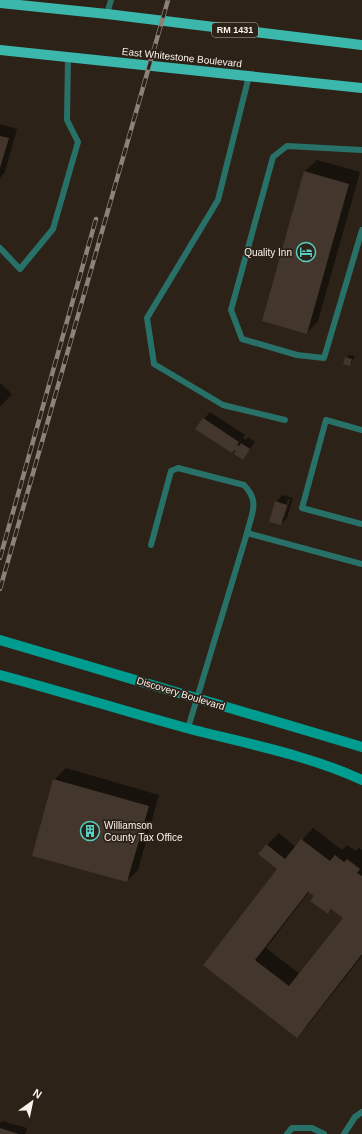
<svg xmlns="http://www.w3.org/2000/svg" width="362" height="1134" viewBox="0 0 362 1134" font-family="Helvetica,sans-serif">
<rect width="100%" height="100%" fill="#2d2218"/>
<g fill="#0007" fill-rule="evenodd">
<path d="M0,124L17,129L5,172L0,178Z"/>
<path d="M317,160L360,172L318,321L307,333L305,171Z"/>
<path d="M349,355L355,356L350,365L346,358Z"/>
<path d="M0,383L12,394L0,407Z"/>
<path d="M210,412L245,435L243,438L246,440L248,437L255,442L242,459L237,451L204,419Z"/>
<path d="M282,495L293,498L287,518L281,524L276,502ZM288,499L290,500L284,518H282Z"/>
<path d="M66,768L159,795L138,870L127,881L54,780Z"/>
<path d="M313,828L342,850L347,845L356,851L359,848L362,850V956L308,1025L297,1036L204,964L279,869L260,854L267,845L279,833L296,847ZM310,891L315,896L328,913L332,909L344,918L300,974L266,948Z"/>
<path d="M2,1121L27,1128L25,1134H0V1123Z"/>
</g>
<g fill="#43362c" fill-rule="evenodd">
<path d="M0,136L9,138L0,168Z"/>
<path d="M304,171L349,184L307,334L262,321Z"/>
<path d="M345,357L352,359L350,366L343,364Z"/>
<path d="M203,418L239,442L237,445L239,446L241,443L250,449L243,460L234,454L236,451L234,450L232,453L195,429Z"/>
<path d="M275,501L287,505L281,525L269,522Z"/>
<path d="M53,779L149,806L127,882L32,856Z"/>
<path d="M301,839L330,861L335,855L344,862L347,859L360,869L357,873L362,876V954L297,1038L203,965L277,869L258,854L266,844L285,859ZM308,892L314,896L310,901L328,914L331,909L343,918L289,986L255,960Z"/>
<path d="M0,1128L19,1134H0Z"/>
</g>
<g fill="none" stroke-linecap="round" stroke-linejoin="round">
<g stroke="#287169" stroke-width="6">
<path d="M107,14L111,0"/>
<path d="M249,76L218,200L147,318L154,364L223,405L285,420"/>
<path d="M362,150L287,146L273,157L231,310L242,339L297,355L324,358L362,230"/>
<path d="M0,248L20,269L53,229L78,142L67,120L68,57"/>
<path d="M362,430L326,420L302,508L362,524"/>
<path d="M151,545L171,471L178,468L244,485C260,502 252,512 247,533"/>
<path d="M188,728L247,533L362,564"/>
<path d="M287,1134L292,1128H312L324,1134"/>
<path d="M344,1134L355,1117L362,1112"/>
</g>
<g stroke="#009c90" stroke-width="10">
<path d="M0,640L362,747"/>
<path d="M0,675C64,692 127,712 190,729C248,744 308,755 362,780"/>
</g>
<g stroke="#3bb8ab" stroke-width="10">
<path d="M0,3L107,14L362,45"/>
<path d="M0,50L362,88"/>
</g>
<g stroke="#8c827a" stroke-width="4.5">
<g id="rail">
<path d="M0,558L96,219"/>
<path d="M0,589L168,0"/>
</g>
</g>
<use href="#rail" stroke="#2d2218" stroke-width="3" stroke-dasharray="9" stroke-linecap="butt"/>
</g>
<defs>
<g id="hotel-ring" transform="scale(1)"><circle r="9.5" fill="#2d2218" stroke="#57cec1" stroke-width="1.5"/><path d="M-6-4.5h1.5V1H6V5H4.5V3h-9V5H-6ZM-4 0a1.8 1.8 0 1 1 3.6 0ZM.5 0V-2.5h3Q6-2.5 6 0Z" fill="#57cec1"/></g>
<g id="building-ring" transform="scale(1)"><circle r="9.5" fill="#2d2218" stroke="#57cec1" stroke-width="1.5"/><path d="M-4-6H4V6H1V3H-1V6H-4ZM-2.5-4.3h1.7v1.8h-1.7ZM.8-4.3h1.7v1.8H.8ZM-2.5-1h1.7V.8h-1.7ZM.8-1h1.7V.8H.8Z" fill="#57cec1"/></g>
</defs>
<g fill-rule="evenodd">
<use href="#hotel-ring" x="306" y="252"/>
<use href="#building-ring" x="90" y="831"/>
</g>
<g text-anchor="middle" stroke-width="3.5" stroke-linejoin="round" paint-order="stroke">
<rect fill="#2d2218" stroke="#bdb4ad" stroke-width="1" x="212" y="23" width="46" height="14" rx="3"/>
<g font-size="9" font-weight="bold" fill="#fbf3ed">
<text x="235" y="33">RM 1431</text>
</g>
<g font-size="10" fill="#fbf3ed" stroke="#2d2218">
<text transform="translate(182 57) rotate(6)" y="4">East Whitestone Boulevard</text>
<text transform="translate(181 693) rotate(17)" y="4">Discovery Boulevard</text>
</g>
<g font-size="10" fill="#fbf3ed" stroke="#2d2218" text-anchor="end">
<text x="292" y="256">Quality Inn</text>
<text x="104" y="829" text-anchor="start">Williamson<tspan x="104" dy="12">County Tax Office</tspan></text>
</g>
</g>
<g transform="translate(32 1102) rotate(33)" stroke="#2d2218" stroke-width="3" paint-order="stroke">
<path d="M0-3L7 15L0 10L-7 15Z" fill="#fbf3ed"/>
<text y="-6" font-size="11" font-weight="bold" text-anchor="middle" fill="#fbf3ed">N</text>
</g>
</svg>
